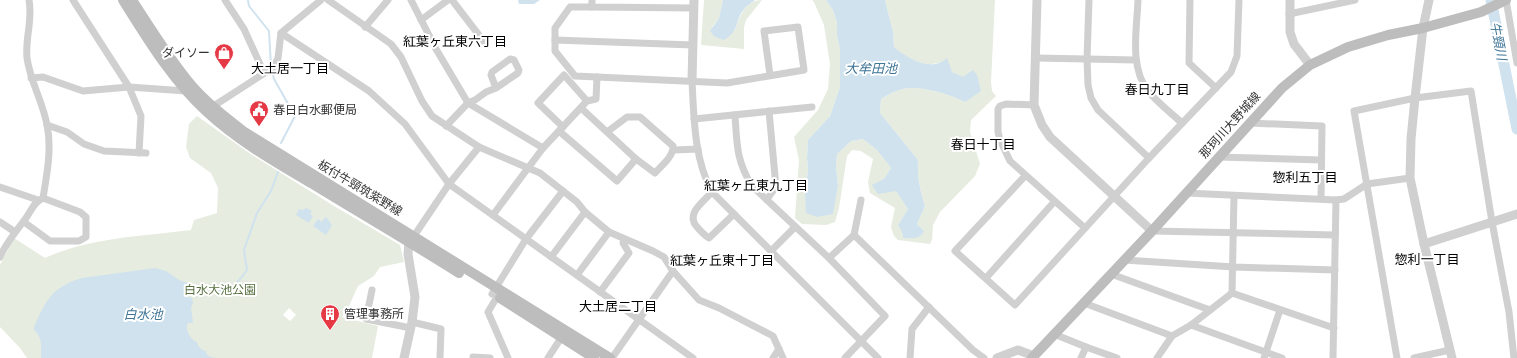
<svg xmlns="http://www.w3.org/2000/svg" width="1517" height="358" viewBox="0 0 1517 358" font-family="Helvetica,'Noto Sans JP',sans-serif">
<rect width="100%" height="100%" fill="#fff"/>
<g fill="#e6ecdf" fill-rule="evenodd">
<path d="M704,0H723L719,18L712,27L735,30C740,16 745,0 762,0L746,20L744,27V49L701,45Z"/>
<path d="M812,0H826L833,10L837,22V35L840,50V87L830,116L808,140L807,158L808,170L805,193L835,199L838,185L836,167L837,154L851,141L863,139L877,150L891,168L884,179L896,191L908,209L898,225L924,231L917,224L925,206C920,190 917,177 918,160L880,113L881,99C889,94 900,88 910,88C925,87 952,95 965,102L963,78L952,72L943,62L926,65L904,56L894,47L893,32L885,0H995L991,82L992,91L996,96L971,120L970,132L980,164L975,176L940,212L933,225L932,240L930,244L898,240L894,236L891,227L895,208L870,193L868,182L873,159L861,151L852,150L847,156L839,208L835,222L826,225L802,224L795,218L799,160L794,137L818,110L828,89L830,64L824,25L814,2Z"/>
<path d="M197,116L252,155L334,206L400,245L404,262L380,267L374,276L358,286L349,306L342,317L378,326L372,358H27L20,348L0,327V265L14,238L45,258C88,238 144,236 191,230L194,220L217,213L218,188L211,173L190,158L186,147L189,124ZM289,308L296,315L290,321L283,315Z"/>
</g>
<g fill="#cfe2ee">
<path d="M518,0H540L534,4H519Z"/>
<path d="M723,0H755C752,3 747,5 745,8C734,20 741,30 724,40L715,37L710,31L719,18Z"/>
<path d="M826,0H885L893,32L894,47C907,58 931,73 947,58L952,72L963,77L973,70L977,75L981,91L965,102C952,95 925,87 910,88C900,88 889,94 881,99L880,113L918,160C917,177 920,190 925,206L917,224L924,231C920,240 911,238 903,238V234L898,225L908,209L896,191L878,194L872,185L884,179L891,168L877,150L863,139L851,141L837,154L836,167L838,185L833,214L817,217L806,213L805,193L808,170L807,158L808,140L830,116L840,87V50L837,35V22L833,10Z"/>
<path d="M306,208L312,211L310,214L313,216L309,223L296,215L299,209L303,210Z"/>
<path d="M325,217L327,218L332,225L326,235L313,226L318,219L322,222Z"/>
<path d="M155,268L166,271L179,280L193,285V291H190L187,294L188,297L192,298L193,303L191,308L193,323H188C185,330 189,335 194,341H196L199,347L204,351H206L207,355L211,357L217,358H41C41,348 43,337 34,330V327C46,300 52,287 82,278Z"/>
</g>
<g fill="none" stroke-linecap="round" stroke-linejoin="round">
<g stroke="#cfe2ee" stroke-width="2">
<path d="M248,0L249,6L269,31L271,67"/>
<path d="M272,71L274,79L295,116L281,143"/>
<path d="M186,295L190,294L201,296L203,294C226,290 233,291 247,270L244,250L257,213L271,191L278,172"/>
</g>
<path stroke="#cfe2ee" stroke-width="11" d="M1491,0L1517,129"/>
<g stroke="#d0d0d0" stroke-width="7">
<path d="M73,0L129,87L141,116L139,153"/>
<path d="M225,0L244,29L264,73"/>
<path d="M328,0L391,44L401,57L422,101L432,116L479,147L540,173L577,202L585,212L609,232L653,251L664,257L673,271L699,300L719,308L773,336L783,358"/>
<path d="M411,0L436,49L468,103L543,148"/>
<path d="M452,0L485,43"/>
<path d="M592,0V7L694,8"/>
<path d="M1089,0L1087,59L1088,85L1091,98L1098,110L1149,158"/>
<path d="M1138,0C1137,28 1129,67 1148,91C1158,103 1171,113 1182,123"/>
<path d="M1190,0L1189,63L1216,88"/>
<path d="M1506,0L1517,63"/>
<path d="M592,7H570L555,28V51L575,76L727,83L804,70L798,27L764,31L770,75"/>
<path d="M1289,14L1355,0"/>
<path d="M421,20L448,0"/>
<path d="M365,27L388,0"/>
<path d="M281,33L369,91L405,124L449,184L693,358"/>
<path d="M555,40L693,45"/>
<path d="M1036,58L1136,60"/>
<path d="M31,78L43,77L83,91L129,87L186,91"/>
<path d="M692,81C694,118 694,159 712,192L878,358"/>
<path d="M1034,105L1006,104L1000,106L998,109V132L1000,140L1010,161L1085,228"/>
<path d="M581,108L636,159L655,173C661,166 674,156 673,146L640,117H627L607,132"/>
<path d="M209,109L274,67L278,58L281,33L321,0"/>
<path d="M735,115C737,144 736,160 752,186L829,258L885,316L845,358"/>
<path d="M694,119L812,107"/>
<path d="M1249,123L1322,126L1321,199"/>
<path d="M47,125L67,132L84,144L104,151L146,153"/>
<path d="M446,126L468,103L475,100L486,92L496,88L518,73L519,70L514,60L510,59L492,72L491,75L496,88"/>
<path d="M563,127L538,103L564,75L587,101"/>
<path d="M559,131L617,181L636,159"/>
<path d="M674,150L698,149"/>
<path d="M1218,157L1321,160"/>
<path d="M1025,176L955,251L1015,305L1149,158L1231,72L1237,56L1239,0"/>
<path d="M0,187L38,200"/>
<path d="M712,192C703,202 685,214 697,227C701,231 704,235 709,238L734,214"/>
<path d="M1186,193L1336,200L1344,199L1367,184L1410,178"/>
<path d="M1234,196L1232,293L1334,328"/>
<path d="M767,199L776,187L769,111"/>
<path d="M493,215L543,148L587,101L596,99L597,77"/>
<path d="M0,222L15,232"/>
<path d="M24,222L50,241H79L86,237V217L80,212L43,198"/>
<path d="M1152,231L1335,235"/>
<path d="M854,235L861,200"/>
<path d="M412,239L449,184L479,147"/>
<path d="M771,251L795,227"/>
<path d="M0,257C6,243 14,234 23,222C30,214 33,202 43,198C47,174 52,148 47,125C43,102 30,81 27,58C25,38 33,19 29,0"/>
<path d="M551,257L585,212"/>
<path d="M829,258L854,235L973,350L984,358"/>
<path d="M1124,260L1234,267L1335,270"/>
<path d="M1111,274L1210,310"/>
<path d="M577,275L609,232"/>
<path d="M986,278L1054,202"/>
<path d="M372,290L366,319L411,328"/>
<path d="M600,292L629,253L623,243L624,239"/>
<path d="M492,294L526,239L563,191"/>
<path d="M497,297L488,312L508,358"/>
<path d="M1084,303L1172,336"/>
<path d="M412,322L441,329L440,358"/>
<path d="M1191,325L1282,358"/>
<path d="M1054,334L1086,347L1117,358"/>
<path d="M473,357L490,358"/>
<path d="M548,358L561,338"/>
<path d="M612,358L673,271"/>
<path d="M773,358L779,349"/>
<path d="M910,358L912,329L929,307"/>
<path d="M1081,358L1086,347"/>
<path d="M1157,358L1172,336L1191,325L1232,293"/>
<path d="M1264,358L1280,310"/>
<path d="M1333,358L1336,200"/>
<path d="M1397,358L1354,111L1415,98L1471,91L1492,222L1509,312L1514,358"/>
<path d="M1414,358L1450,350"/>
</g>
<g stroke="#d0d0d0" stroke-width="9">
<path d="M1037,0L1034,105L1042,125L1050,137L1152,231"/>
<path d="M1290,0V32L1294,44L1310,65"/>
<path d="M1429,0L1423,28L1415,98L1411,139L1410,178L1424,244L1452,358"/>
<path d="M692,81L694,0"/>
<path d="M1424,244L1517,214"/>
<path d="M404,358L412,322L415,297L408,254L409,242"/>
<path d="M997,358L1018,350L1034,356"/>
</g>
<g stroke="#bdbdbd" stroke-width="10">
<path d="M123,0C147,38 172,80 206,111C237,140 275,162 311,183C360,213 410,242 459,273"/>
<path d="M132,0C151,29 169,59 192,86C207,103 225,117 243,131L610,358"/>
<path d="M500,298L594,358"/>
<path d="M1032,358L1152,231L1282,88L1310,65L1348,47L1388,35L1423,28L1481,12L1506,0"/>
</g>
</g>
<defs>
<g id="shop-pin" transform="scale(1)"><path d="M0 17L-7.5 6A9.5 9.5 0 1 1 7.5 6Z" fill="#e63946" stroke="#fff"/><path d="M-5-2.5h2.3a2.7 3.5 0 0 1 5.4 0H5L5.5 6h-11ZM-1.5-2.5h3a1.5 2.3 0 0 0-3 0Z" fill="#fff"/></g>
<g id="civic-pin" transform="scale(1)"><path d="M0 17L-7.5 6A9.5 9.5 0 1 1 7.5 6Z" fill="#e63946" stroke="#fff"/><path d="M-.6-6.5H3V-4.5H.6V-3L4-1V1h2V6H-6V1h2V-1L-.6-3ZM-1.2 2.5V6h2.4V2.5Z" fill="#fff"/></g>
<g id="building-pin" transform="scale(1)"><path d="M0 17L-7.5 6A9.5 9.5 0 1 1 7.5 6Z" fill="#e63946" stroke="#fff"/><path d="M-4-6H4V6H1V3H-1V6H-4ZM-2.5-4.3h1.7v1.8h-1.7ZM.8-4.3h1.7v1.8H.8ZM-2.5-1h1.7V.8h-1.7ZM.8-1h1.7V.8H.8Z" fill="#fff"/></g>
</defs>
<g fill-rule="evenodd">
<use href="#shop-pin" x="224" y="53"/>
<use href="#civic-pin" x="259" y="110"/>
<use href="#building-pin" x="330" y="314"/>
</g>
<g text-anchor="middle" stroke-width="4" stroke-linejoin="round" paint-order="stroke">
<g font-size="12" fill="#333" stroke="#fff" text-anchor="start">
<text x="210" y="57" text-anchor="end">ダイソー</text>
<text x="273" y="114">春日白水郵便局</text>
<text x="344" y="318">管理事務所</text>
</g>
<g font-size="12" fill="#333" stroke="#fff">
<text transform="translate(1230 125) rotate(-48)" y="4">那珂川大野城線</text>
<text transform="translate(360 188) rotate(31)" y="4">板付牛頸筑紫野線</text>
</g>
<g font-size="12" fill="#56703f" stroke="#fff">
<text x="220" y="294">白水大池公園</text>
</g>
<g font-size="13" fill="#000" stroke="#fff">
<text x="455" y="46">紅葉ヶ丘東六丁目</text>
<text x="290" y="73">大土居一丁目</text>
<text x="1157" y="94">春日九丁目</text>
<text x="983" y="149">春日十丁目</text>
<text x="1305" y="182">惣利五丁目</text>
<text x="756" y="190">紅葉ヶ丘東九丁目</text>
<text x="1427" y="264">惣利一丁目</text>
<text x="722" y="265">紅葉ヶ丘東十丁目</text>
<text x="618" y="311">大土居二丁目</text>
</g>
<g font-size="13" font-style="italic" fill="#3f7597" stroke="#fff">
<text transform="translate(1499 41) rotate(79)" y="5">牛頸川</text>
<text x="871" y="73">大牟田池</text>
<text x="143" y="319">白水池</text>
</g>
</g>
</svg>
